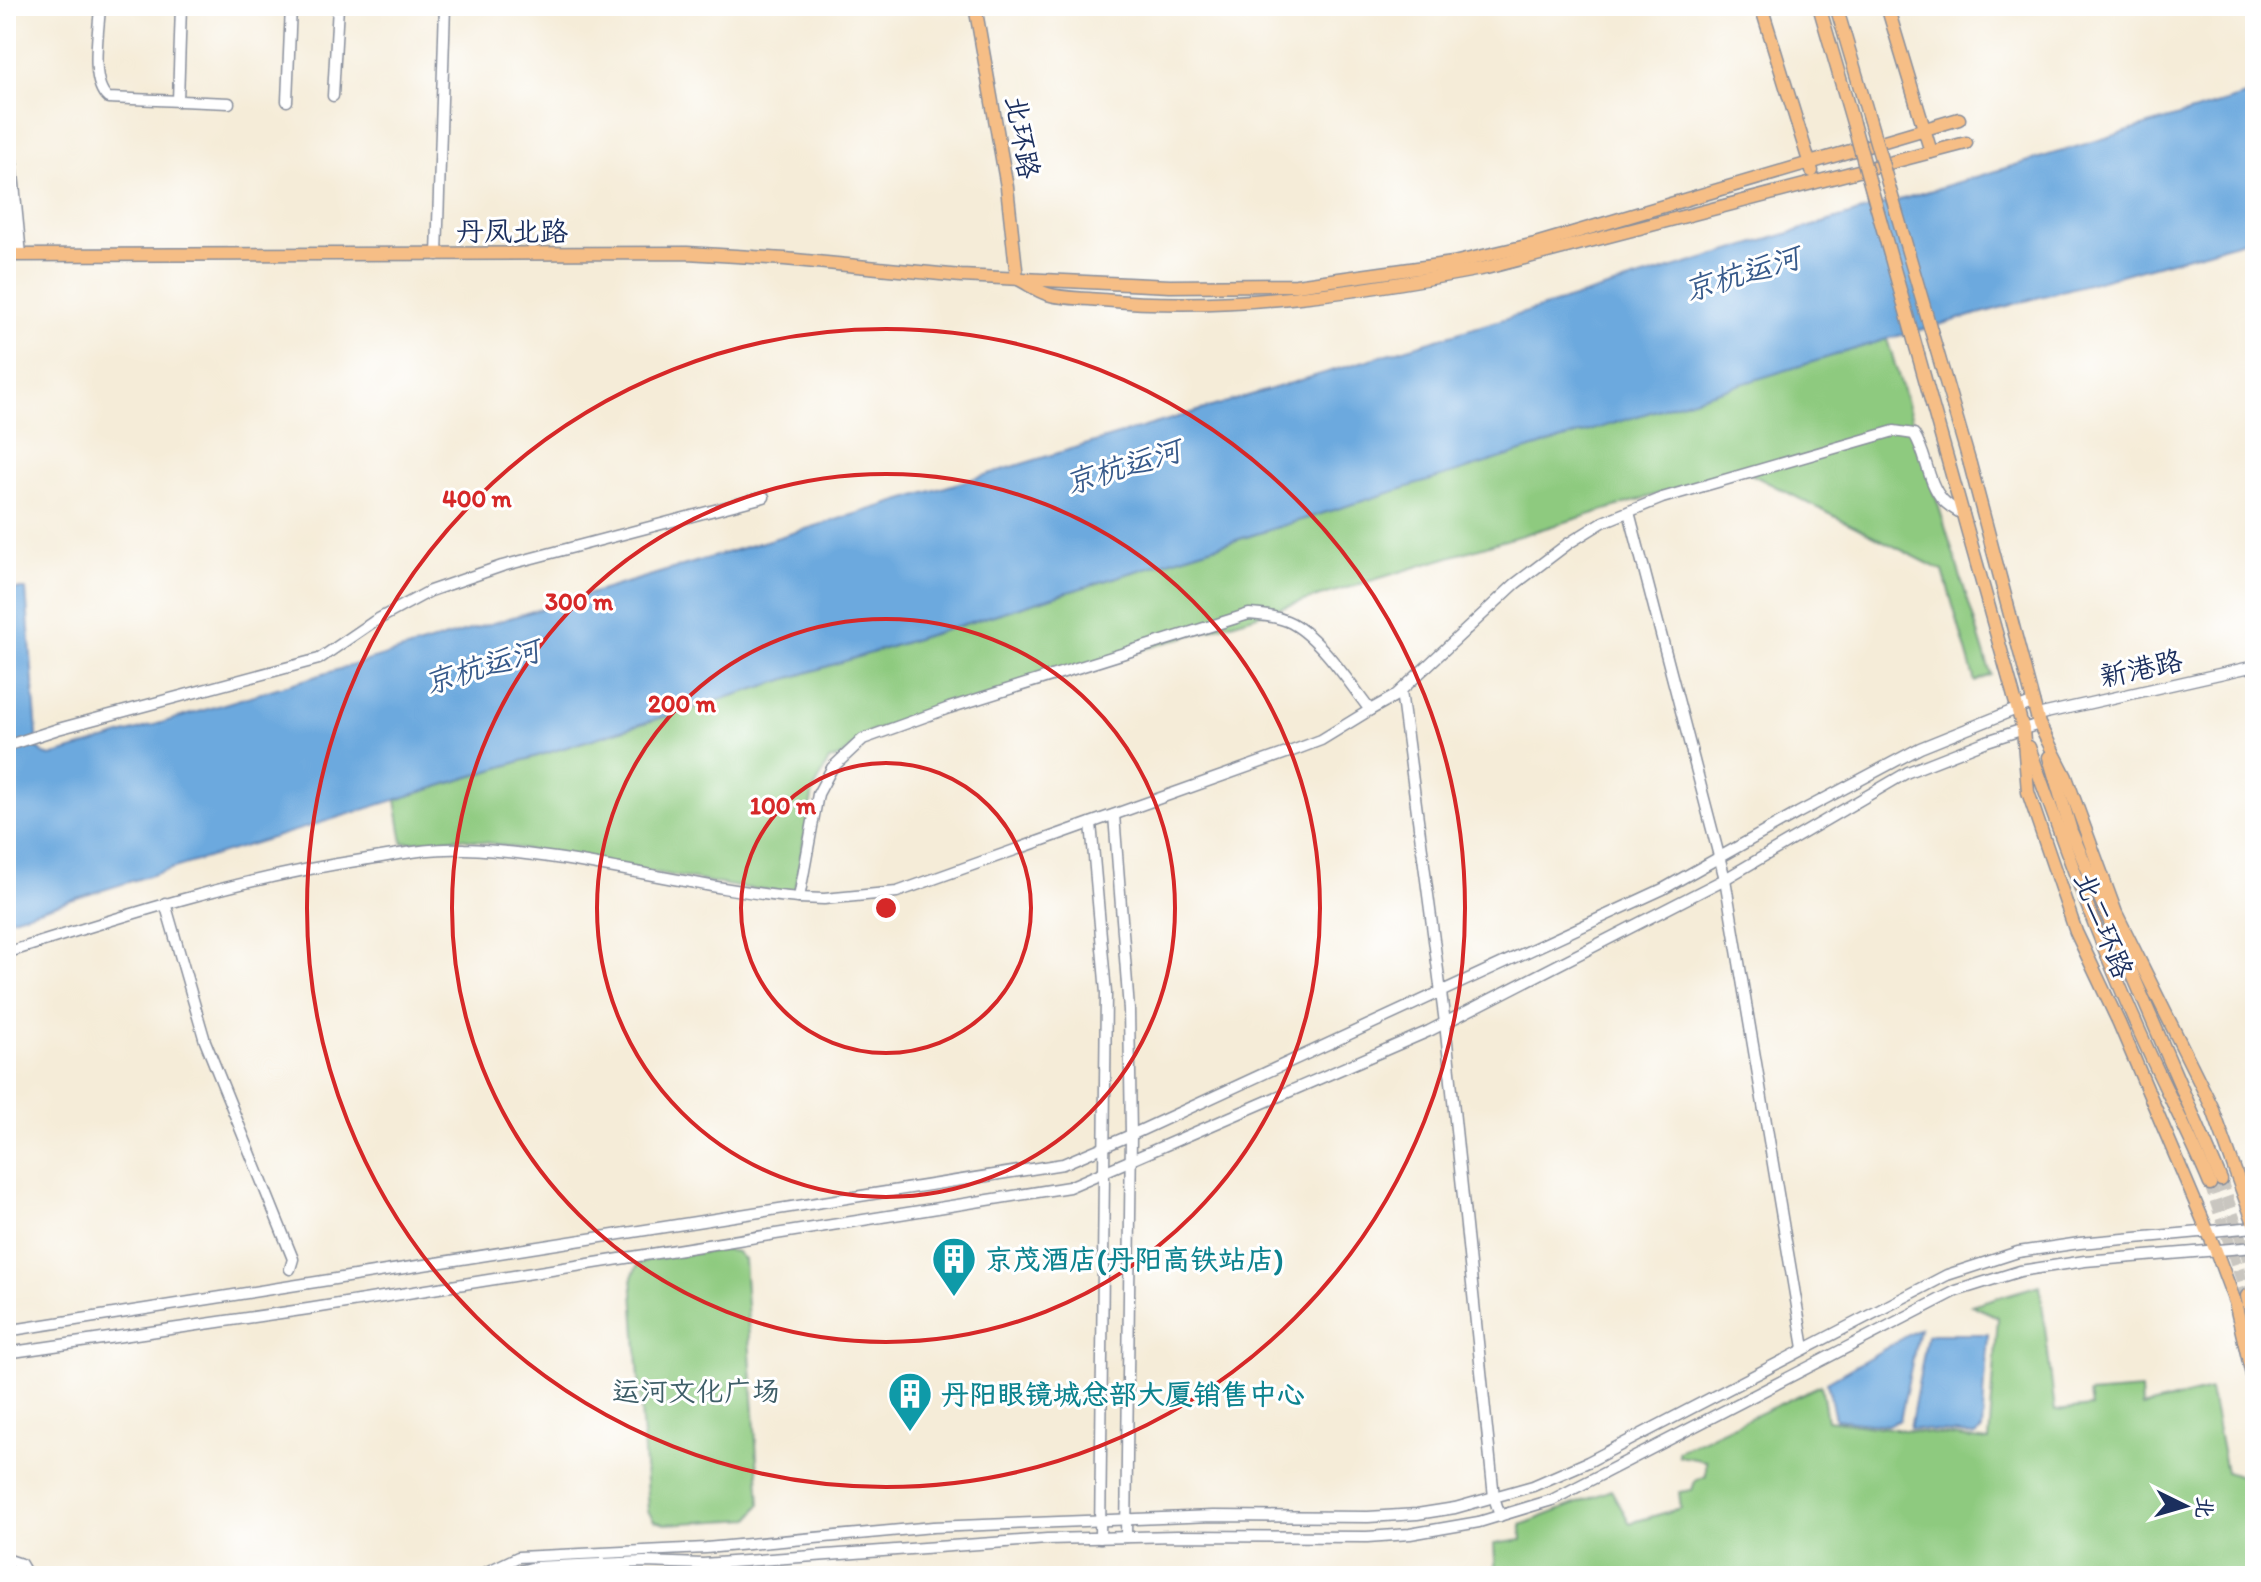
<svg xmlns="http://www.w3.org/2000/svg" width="2261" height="1582" viewBox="0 0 2261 1582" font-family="Itim,'LXGW WenKai TC',sans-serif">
<rect width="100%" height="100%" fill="#fff"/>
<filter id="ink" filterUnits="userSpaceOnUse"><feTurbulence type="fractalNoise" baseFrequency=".0125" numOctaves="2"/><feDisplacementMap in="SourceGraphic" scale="16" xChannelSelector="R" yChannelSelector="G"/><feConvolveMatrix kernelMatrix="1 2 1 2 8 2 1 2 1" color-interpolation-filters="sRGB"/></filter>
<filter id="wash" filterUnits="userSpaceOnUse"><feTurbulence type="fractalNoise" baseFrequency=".006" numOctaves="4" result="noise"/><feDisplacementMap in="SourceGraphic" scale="32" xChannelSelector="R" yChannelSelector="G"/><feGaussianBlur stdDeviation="1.8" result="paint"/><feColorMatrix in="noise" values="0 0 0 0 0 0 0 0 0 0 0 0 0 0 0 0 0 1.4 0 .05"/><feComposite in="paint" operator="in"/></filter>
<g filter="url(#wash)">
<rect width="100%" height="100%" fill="#f5ecd8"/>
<g fill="#8eca7f" stroke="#547c6e" stroke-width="2">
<path d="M1887,339L1991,675L1975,682L1943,571L1741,469L870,732L841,757L829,760L813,792L794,892L743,888L461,838L403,843L396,800Z"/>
<path d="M726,1250L737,1252L744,1260L760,1504L751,1519L665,1524L654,1521L648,1511L632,1277L638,1264L650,1259Z"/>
<path d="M2040,1285L2055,1411L2091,1407L2089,1394L2141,1390L2142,1407L2210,1390L2226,1472L2255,1482V1576H1496L1494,1544L1522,1540L1521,1525L1611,1490L1630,1523L1681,1508L1679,1492L1692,1490L1695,1481L1706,1476V1461L1679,1456L1678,1451L1821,1385L1827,1420L1989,1441L1998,1317L1971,1305Z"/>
</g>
<g fill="#6ca9de" stroke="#446c9e" stroke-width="2">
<path d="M2255,93V238L1887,339L6,920V545L9,589H26L38,748L44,754L51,756Z"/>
<path d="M1919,1329L1900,1420L1887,1425L1835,1419L1827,1382Z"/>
<path d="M1932,1334H1988L1982,1430L1976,1436L1910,1428L1927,1336Z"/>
</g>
</g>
<g filter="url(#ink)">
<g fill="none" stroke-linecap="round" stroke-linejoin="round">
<g stroke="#c9c6c0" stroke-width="12" stroke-dasharray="12 6" stroke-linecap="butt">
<path d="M2221,1180L2255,1279"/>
<path d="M2210,1184L2247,1296"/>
</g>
<g stroke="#888e9b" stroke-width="13">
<g id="minor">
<path d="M100,6C99,31 89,82 108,98L229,103"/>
<path d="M6,67L8,6"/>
<path d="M333,96L338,6"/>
<path d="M178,101L181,6"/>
<path d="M287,101L291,6"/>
<path d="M6,103L21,255"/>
<path d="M437,255L445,6"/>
<path d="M1629,512L1725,879L1804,1348"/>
<path d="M1401,691L1445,1023L1494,1497L1500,1516"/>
<path d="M2037,715L2255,666"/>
<path d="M6,746L58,729L319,659L373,622L430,591L502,566L764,497"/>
<path d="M1114,815L1129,1010L1131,1135L1126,1537"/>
<path d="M1091,823L1106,993L1100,1538"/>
<path d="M799,898L824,899L897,892L1292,751L1321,740L1370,710"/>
<path d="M165,903L205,1041L293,1259L290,1269"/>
<path d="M6,953C123,916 240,878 362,860C396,855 430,847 464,849C577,853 687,888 799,898L818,794L832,768L863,739L949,708L1249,614C1262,615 1275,616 1287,621C1318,634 1349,683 1370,710L1395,696L1515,584L1569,543L1603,522L1662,498L1894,431L1914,434C1927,454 1927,482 1943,500C1948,506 1957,511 1964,515"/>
<path d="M6,1331L1063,1164L1131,1135L1663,889L1798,813L1920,748L2034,702"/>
<path d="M6,1353L308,1309L1069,1187L1429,1031L1725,879L1908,772L1987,741L2039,724"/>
<path d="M6,1559L21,1564L28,1576"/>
<path d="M478,1576L518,1557L706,1548L933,1527L1213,1516L1368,1517L1417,1514L1455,1508L1533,1486L1588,1462L1947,1275L2018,1252L2080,1243L2255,1227"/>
<path d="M501,1576L535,1567L644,1562L703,1564L1047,1539L1177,1536L1367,1537L1410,1534L1479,1522L1552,1500L1956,1291L2020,1271L2085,1261L2255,1247"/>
</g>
</g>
<g stroke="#888e9b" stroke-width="15">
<g id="major">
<path d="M975,6L1007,187L1017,278"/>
<path d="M1761,6L1812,171"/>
<path d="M1819,6L1853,123"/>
<path d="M1836,6L1869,118"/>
<path d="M1887,6L1931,152"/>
<path d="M6,255L687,253L785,259L961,276L1170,286L1296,285L1453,263L1535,244L1959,119"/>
<path d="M1020,280C1028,284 1037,291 1047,294C1063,299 1084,298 1102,300C1230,312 1360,292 1486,268L1966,143"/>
<path d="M1970,464L2039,724L2066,777L2116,913L2212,1107L2255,1226"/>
<path d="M1950,468L2023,729L2028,792L2076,932L2119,1023L2216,1251L2235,1302L2255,1388"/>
<path d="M2029,747C2063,842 2097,936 2138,1028C2161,1081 2188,1131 2210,1184"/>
<path d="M2049,757L2071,831L2221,1180"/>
<path d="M2247,1296L2255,1329"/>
</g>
</g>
<use href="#minor" stroke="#fff" stroke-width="10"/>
<use href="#major" stroke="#f6be86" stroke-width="12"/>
<g stroke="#888e9b" stroke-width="15" stroke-linecap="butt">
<g id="major-bridge">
<path d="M1869,118L1970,464"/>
<path d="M1853,123L1950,468"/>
</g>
</g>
<use href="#major-bridge" stroke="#f6be86" stroke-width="12"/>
</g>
</g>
<g fill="none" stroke="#d62828" stroke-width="4">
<circle cx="886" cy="908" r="145"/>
<circle cx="886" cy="908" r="289"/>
<circle cx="886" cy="908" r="434"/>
<circle cx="886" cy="908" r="579"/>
</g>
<defs>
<g id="building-pin" transform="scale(2.3)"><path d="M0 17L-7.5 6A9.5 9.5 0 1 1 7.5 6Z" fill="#0f9aa8" stroke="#fff"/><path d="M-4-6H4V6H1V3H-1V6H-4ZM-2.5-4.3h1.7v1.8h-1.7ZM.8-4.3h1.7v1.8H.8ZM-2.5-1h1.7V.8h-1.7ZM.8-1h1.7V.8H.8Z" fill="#fff"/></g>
</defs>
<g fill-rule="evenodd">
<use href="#building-pin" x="954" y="1259"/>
<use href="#building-pin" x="910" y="1394"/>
</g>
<g text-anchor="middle" stroke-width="6" stroke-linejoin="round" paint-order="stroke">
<g font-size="28" fill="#1b2f5e" stroke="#fff">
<text transform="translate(1023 137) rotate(80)" y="10">北环路</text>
<text x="512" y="241">丹凤北路</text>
<text transform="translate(2141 668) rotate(-12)" y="10">新港路</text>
<text transform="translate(2104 925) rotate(68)" y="10">北二环路</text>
</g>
<g font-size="28" font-weight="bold" fill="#0d838f" stroke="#fff" text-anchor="start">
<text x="985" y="1269">京茂酒店(丹阳高铁站店)</text>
<text x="941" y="1404">丹阳眼镜城总部大厦销售中心</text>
</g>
<g font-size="28" fill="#3e5e68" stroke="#fff">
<text x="696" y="1401">运河文化广场</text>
</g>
<g font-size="30" font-style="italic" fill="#375a8b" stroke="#fff">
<text transform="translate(1742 274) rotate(-17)" y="10">京杭运河</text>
<text transform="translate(1123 467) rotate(-17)" y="10">京杭运河</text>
<text transform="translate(482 667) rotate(-17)" y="10">京杭运河</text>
</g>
</g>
<circle cx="886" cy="908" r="12" fill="#d62828" stroke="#fff" stroke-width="4"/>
<g font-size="24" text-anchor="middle" font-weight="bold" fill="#d62828" stroke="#fff" stroke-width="6" stroke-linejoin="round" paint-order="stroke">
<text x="477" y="507">400 m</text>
<text x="579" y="610">300 m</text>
<text x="682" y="712">200 m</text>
<text x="783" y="814">100 m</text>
</g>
<rect width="2261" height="1582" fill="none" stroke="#fff" stroke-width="32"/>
<g transform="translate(2185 1506) rotate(95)" stroke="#ffffff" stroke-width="6" paint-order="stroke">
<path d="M0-6L14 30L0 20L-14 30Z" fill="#1b2f5e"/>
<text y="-12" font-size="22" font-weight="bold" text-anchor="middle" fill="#1b2f5e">北</text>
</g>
</svg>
